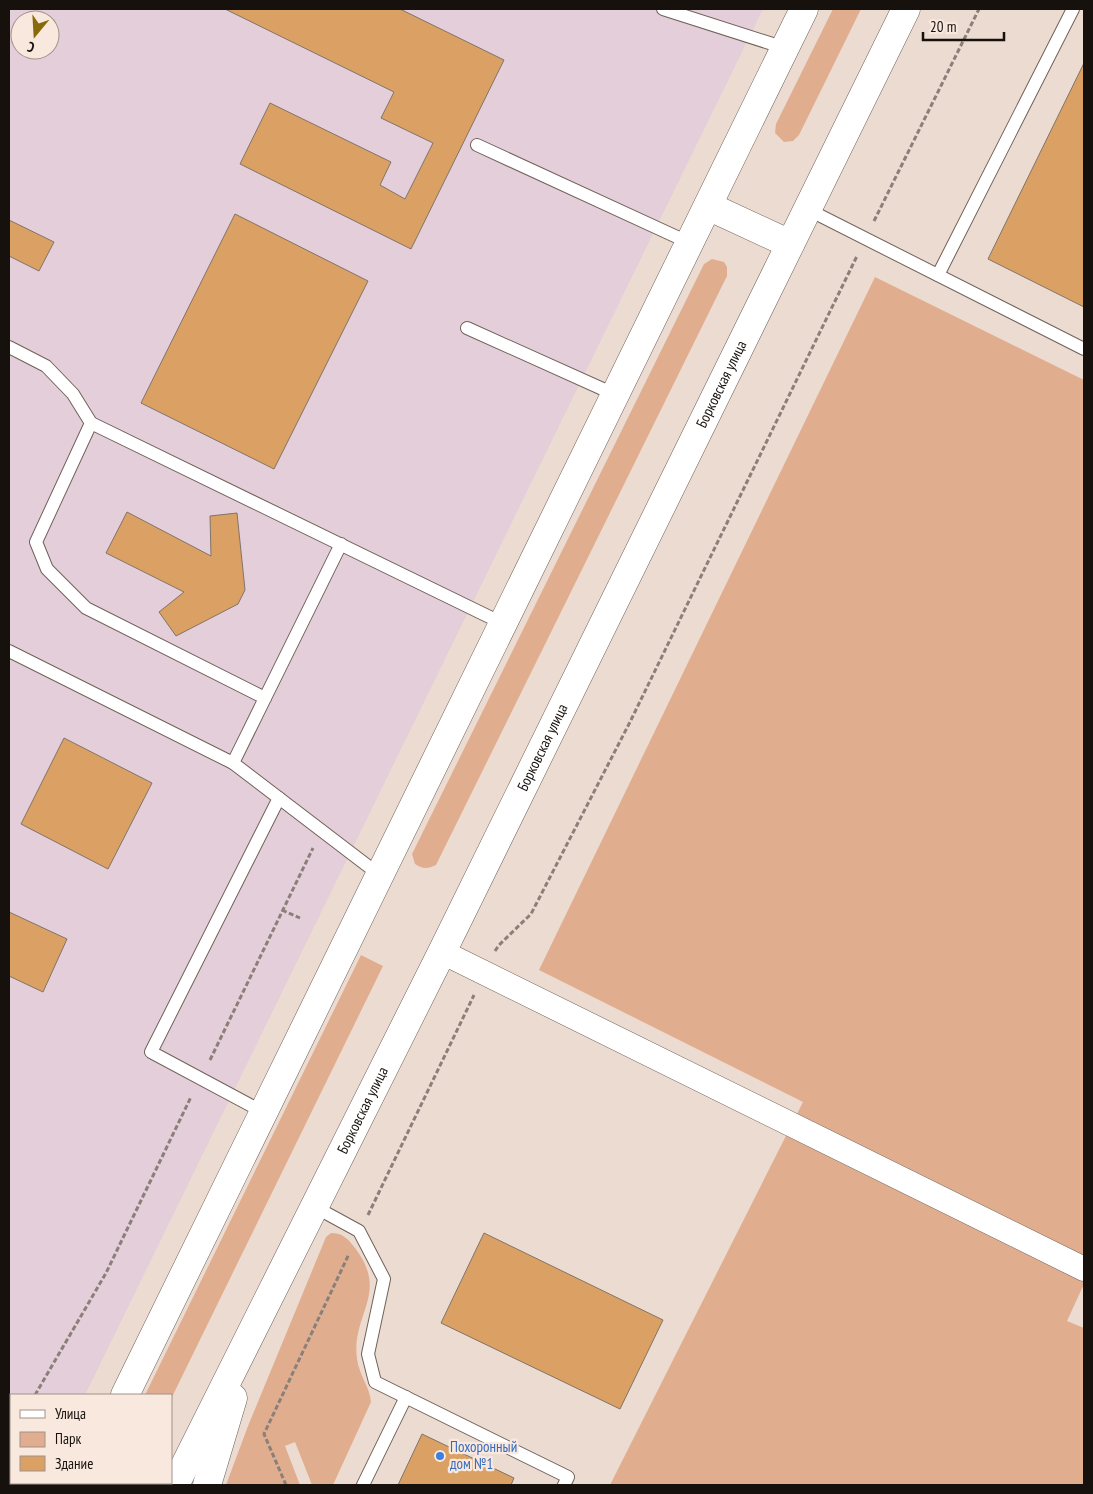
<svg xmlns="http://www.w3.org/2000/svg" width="1093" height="1494" viewBox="0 0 1093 1494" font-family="'PT Sans Narrow',sans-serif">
<rect width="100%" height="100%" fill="#ecdbd1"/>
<path fill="#e4ceda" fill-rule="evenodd" d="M9,9H763L85,1395H11V1483H35L33,1485H9ZM20,20H50V50H20Z"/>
<g fill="#e0ae8f">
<path d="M833,9H861L799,135L793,141L784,142L775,133L776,124Z"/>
<path d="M712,259L724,262L727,267V276L436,865C427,869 423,869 415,864L412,854L704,264Z"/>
<path d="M875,277L1084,380V1284L1067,1321L1084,1328V1485H610L803,1102L539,970Z"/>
<path d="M361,955L383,966L171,1399V1395H145Z"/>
<path d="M331,1233C343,1233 348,1239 355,1248C390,1294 351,1314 357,1359C359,1375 370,1387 371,1402L333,1485H312L295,1442L285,1446L300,1485H226L248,1426L326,1237Z"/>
</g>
<g fill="#dba064" stroke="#807468">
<path d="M225,9H400L504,60L411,249L240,164L270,103L391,162L380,185L405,199L433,143L381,118L394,92Z"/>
<path d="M1084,63V307L988,259Z"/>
<path d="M235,214L368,281L274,469L141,403Z"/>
<path d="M9,220L54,242L39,271L9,256Z"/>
<path d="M127,512L211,556L210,516L237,513L245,590L238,604L176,636L159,612L184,592L106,553Z"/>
<path d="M64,738L152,783L108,869L21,824Z"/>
<path d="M9,912L67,939L43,992L9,976Z"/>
<path d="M484,1233L663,1320L620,1409L441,1323Z"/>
<path d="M422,1434L514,1478L511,1485H398Z"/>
</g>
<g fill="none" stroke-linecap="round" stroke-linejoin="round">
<g stroke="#706259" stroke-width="14">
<g id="lane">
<path d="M663,9L785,48"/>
<path d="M477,145L690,243"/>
<path d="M807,209L1084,349"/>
<path d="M938,275L1073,9"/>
<path d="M467,328L616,395"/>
<path d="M9,347L46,366L73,394L91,423"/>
<path d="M9,651L233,763"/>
<path d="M265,698L341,544"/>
<path d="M381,876L233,763L265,698L86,608L47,569L36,542L91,423L504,624"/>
<path d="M265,1113L151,1052L279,798"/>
<path d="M315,1207L359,1231L384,1279L368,1354L375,1382L568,1477L564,1485"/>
<path d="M363,1485L406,1397"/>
</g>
</g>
<g stroke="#706259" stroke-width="25">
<path id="street" d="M442,952L1084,1269"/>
</g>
<g stroke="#706259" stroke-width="29">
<g id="secondary">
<path d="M708,206L790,244"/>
<path d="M125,1395L804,9"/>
<path d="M80,1485L81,1483"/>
<path id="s1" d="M175,1485L442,952L906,9"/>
<path d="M207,1485L233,1398"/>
</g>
</g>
<g stroke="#8b7f79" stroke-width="3" stroke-dasharray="5 2.5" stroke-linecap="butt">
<path d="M874,221L979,9"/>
<path d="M282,910L300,918"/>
<path d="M495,951L499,945L531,914L630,722L857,256"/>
<path d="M210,1060L313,848"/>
<path d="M368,1215L474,995"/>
<path d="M35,1395L106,1273L191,1097"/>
<path d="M9,1441L11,1437"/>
<path d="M286,1485L264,1434L349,1254"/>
</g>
<use href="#lane" stroke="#fff" stroke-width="12"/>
<use href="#street" stroke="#fff" stroke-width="24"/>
<use href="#secondary" stroke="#fff" stroke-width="28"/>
</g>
<circle fill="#3f7fe0" stroke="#f9e8de" stroke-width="2" cx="440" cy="1456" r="5"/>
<g text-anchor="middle" stroke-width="4.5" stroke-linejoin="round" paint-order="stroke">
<g font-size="15" fill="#17110e" stroke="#f9e8de">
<text dy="5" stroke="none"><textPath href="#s1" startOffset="1229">Борковская улица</textPath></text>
<text dy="5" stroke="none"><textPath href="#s1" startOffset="824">Борковская улица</textPath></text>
<text dy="5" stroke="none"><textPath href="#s1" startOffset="419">Борковская улица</textPath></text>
</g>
<g font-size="15" fill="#366cbe" stroke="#f9e8de" text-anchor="start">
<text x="450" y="1452">Похоронный<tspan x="450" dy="17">дом №1</tspan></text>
</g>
</g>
<rect width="1093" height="1494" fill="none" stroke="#17110e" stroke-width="20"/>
<rect x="10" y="1394" width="162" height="90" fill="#f9e8de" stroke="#9f928b"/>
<rect x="20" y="1410" width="25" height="8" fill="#ffffff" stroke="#9f928b"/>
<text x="55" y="1419" font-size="15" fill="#17110e">Улица</text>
<rect x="20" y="1432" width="25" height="15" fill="#e0ae8f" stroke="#9f928b"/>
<text x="55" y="1444" font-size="15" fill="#17110e">Парк</text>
<rect x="20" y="1456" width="25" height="15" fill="#dba064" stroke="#9f928b"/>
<text x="55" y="1469" font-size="15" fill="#17110e">Здание</text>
<g transform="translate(35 35) rotate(198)"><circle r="24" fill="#f9e8de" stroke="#9f928b"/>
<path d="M0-4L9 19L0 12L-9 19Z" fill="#8a6908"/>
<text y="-8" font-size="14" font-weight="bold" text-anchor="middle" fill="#17110e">С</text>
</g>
<path d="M923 32v8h81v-8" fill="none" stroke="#17110e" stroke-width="2.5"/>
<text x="930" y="32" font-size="15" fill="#17110e" stroke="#f9e8de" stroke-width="4" paint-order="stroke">20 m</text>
</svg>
